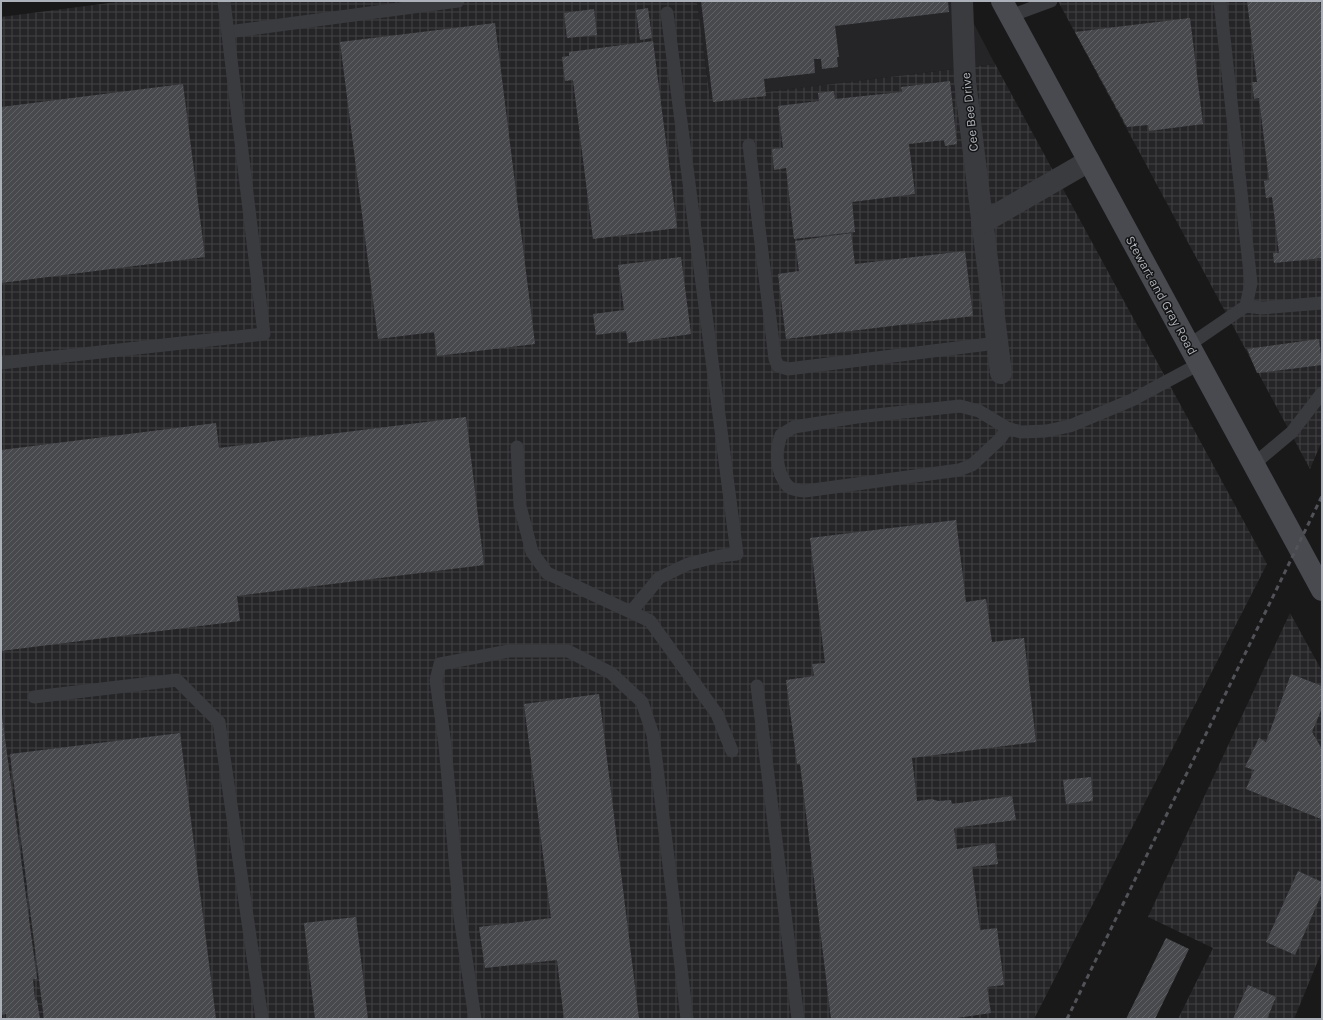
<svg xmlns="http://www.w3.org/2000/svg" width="1323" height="1020" viewBox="0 0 1323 1020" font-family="Karla,sans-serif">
<defs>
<pattern id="industrial-grid" width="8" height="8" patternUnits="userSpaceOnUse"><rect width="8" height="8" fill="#252527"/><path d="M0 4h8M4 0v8" fill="none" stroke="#424244"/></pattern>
<pattern id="building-hatch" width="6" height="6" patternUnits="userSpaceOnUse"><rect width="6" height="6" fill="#48494d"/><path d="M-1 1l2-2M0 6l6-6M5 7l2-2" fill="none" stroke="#606165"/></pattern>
</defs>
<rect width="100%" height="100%" fill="#19191a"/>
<path fill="#252527" d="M697,1H962L995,64L710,99Z"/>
<g fill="url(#industrial-grid)">
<path d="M125,1H697L710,99L995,64L1267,564L1034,1019H1V17Z"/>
<path d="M1058,1H1322V441L1310,469Z"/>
<path d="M1290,613L1322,671V951L1294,1019H1178L1213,948L1148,917Z"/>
</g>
<g fill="url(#building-hatch)">
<path d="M701,1H948L949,12L835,26L839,57H837L838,67L822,69L821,59H814L815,73L764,79L766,96L713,102Z"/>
<path d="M1247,1H1320L1322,19V258L1274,263L1273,253H1279L1272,197L1266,198L1264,181L1269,180L1259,98L1254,99L1252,82H1257Z"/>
<path d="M648,8L652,38L640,40L636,10Z"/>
<path d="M594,9L597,35L567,38L564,13Z"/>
<path d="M1190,18L1203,124L1149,131L1148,125L1127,127L1075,32Z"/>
<path d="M495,23L535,344L437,356L434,332L378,339L340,42Z"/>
<path d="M653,41L677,228L593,239L573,80L565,81L562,57L569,56V52Z"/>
<path d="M950,81L957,144L945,146L944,140L909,144L915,194L852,202L855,232L794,239L786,168L774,170L772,149L783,148L778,106L819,101L818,93L834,91L835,99L902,92L901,87Z"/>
<path d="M183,84L205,257L1,283V107Z"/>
<path d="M851,233L855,264L965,251L973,316L786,339L778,274L799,271L795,241Z"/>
<path d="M681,257L691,334L628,343L626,331L596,335L593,314L624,310L618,265Z"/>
<path d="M1319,339L1322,365L1257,373L1247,349Z"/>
<path d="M466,417L484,565L237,596L240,621L1,651V450L216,423L219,448Z"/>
<path d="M956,520L966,602L986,599L992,642L1024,638L1036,742L912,758L917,801L932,799L938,801L951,800L952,804L1012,796L1016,820L954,828L957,849L995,843L998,864L972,867L980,930L997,928L1004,985L987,987L991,1013L950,1019H831L800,764H797L786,680L814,676L812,664L825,663L810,538Z"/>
<path d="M1291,674L1322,686V708L1312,732L1322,749L1321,819L1246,789L1254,770L1245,767L1259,738L1266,742Z"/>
<path d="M599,694L639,1019H564L557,960L485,968L479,927L551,918L524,704Z"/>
<path d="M1,716H2L37,979H33L35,1000H37L40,1019H6V1014L1,1015Z"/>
<path d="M180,733L216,1019H44L10,754Z"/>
<path d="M1091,777L1093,801L1066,804L1063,780Z"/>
<path d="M1298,871L1322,882V893L1295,955L1266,942Z"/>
<path d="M356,917L368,1019H315L304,923Z"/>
<path d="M1166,938L1189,949L1155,1019H1126Z"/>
<path d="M1248,985L1276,997L1267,1019H1233Z"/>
</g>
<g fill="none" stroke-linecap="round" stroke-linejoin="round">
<g stroke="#3a3b3f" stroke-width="13">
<path d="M1010,16L1051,1"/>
<path d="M228,32L458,1"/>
<path d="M749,145L775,359L778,366L788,369L997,343"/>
<path d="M1246,306L1262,308L1322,303"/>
<path d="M1189,345L1246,306L1251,283L1220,1"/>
<path d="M1,363L264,334L224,1"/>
<path d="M1007,428L1000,439L972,465L959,470L805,491C801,491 797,490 793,489C786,487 784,481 781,475C776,460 776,451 781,435L794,427L857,417L960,406L979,411L1007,428L1021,432L1046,431L1070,426L1132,400L1199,364"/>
<path d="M517,447L520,506L532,552L547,573L650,621L717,714L732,751"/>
<path d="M1254,464L1292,432L1322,393"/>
<path d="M631,612L659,578L688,564L720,556L737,554L667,13"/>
<path d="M757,686L798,1019"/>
<path d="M34,697L177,680L219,722L262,1019"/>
<path d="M475,1019L460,917L445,745L436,680L440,664L509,651H568L611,673L642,702L653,735L673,898L687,1019"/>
</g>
<g stroke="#3a3b3f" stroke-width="22">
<path d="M962,1L965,81L1001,373"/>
<path d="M982,223L1089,161"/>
</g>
<path stroke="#484a4f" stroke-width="22" d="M1002,1L1322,590"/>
<path stroke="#515358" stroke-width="3" stroke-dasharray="5 4" stroke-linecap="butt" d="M1067,1019L1322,496"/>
</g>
<g text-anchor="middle" stroke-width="3" stroke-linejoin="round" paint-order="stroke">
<g font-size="13" fill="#acb1b9" stroke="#141415">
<text transform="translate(969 112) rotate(-96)" y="5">Cee Bee Drive</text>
<text transform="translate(1162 295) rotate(61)" y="5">Stewart and Gray Road</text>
</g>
</g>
<rect width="1323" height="1020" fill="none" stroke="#acb1b9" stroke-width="4"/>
</svg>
